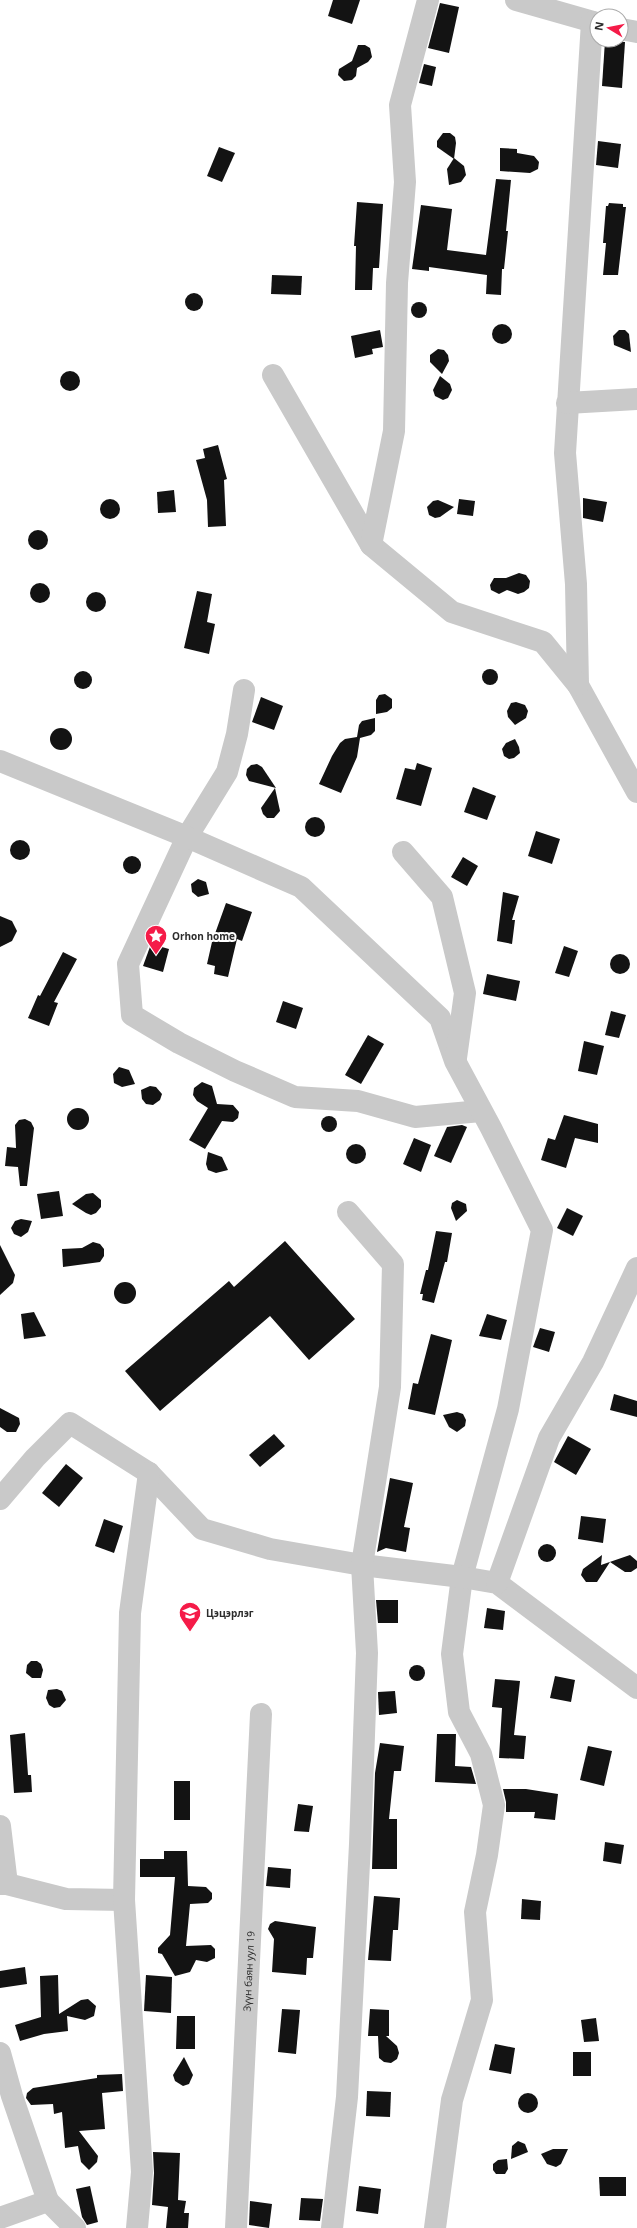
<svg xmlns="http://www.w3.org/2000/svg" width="637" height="2228" viewBox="0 0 637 2228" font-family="'Open Sans',sans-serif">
<rect width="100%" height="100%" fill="#fff"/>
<g fill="#131313">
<path d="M333,0H360L352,24L328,16Z"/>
<path d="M440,3L459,7L449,53L428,48Z"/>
<path d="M605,41L625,42L622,88L602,86Z"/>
<path d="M358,45H365L370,48L372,57L368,62L357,68L356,76L352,80L344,81L338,75L339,69L352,61Z"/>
<path d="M424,64L436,67L432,86L419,83Z"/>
<path d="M443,133H450L455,137L456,143L454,159L437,147V141Z"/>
<path d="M598,141L621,144L618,168L596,165Z"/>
<path d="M219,147L235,153L222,182L207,176Z"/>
<path d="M500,148L517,149V153L534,156L539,162L538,169L530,173L500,171Z"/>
<path d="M454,158L464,166L466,175L461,182L449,185L447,169Z"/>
<path d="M496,179L511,180L506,231H508L504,269H502L501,295L486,294L487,275L429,267V271L412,269L421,205L452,209L447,250L486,255Z"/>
<path d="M357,202L383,204L379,268H373L372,290H355L356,246H354Z"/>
<path d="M609,203L623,204V207H626L618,275H603L606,243H603L606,206H608Z"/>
<path d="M272,275L302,276L301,295L271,294Z"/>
<circle cx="194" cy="302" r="9"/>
<circle cx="419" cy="310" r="8"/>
<circle cx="502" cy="334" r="10"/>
<path d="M380,330L383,347L372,349L373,354L355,358L351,336Z"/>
<path d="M619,330H625L629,334L631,352L614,345L613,336Z"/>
<path d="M438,349L444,350L448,355L449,361L442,374L430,362V355Z"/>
<circle cx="70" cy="381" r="10"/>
<path d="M440,376L450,384L452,390L448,398L443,400L435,396L433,390Z"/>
<path d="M218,445L227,479L224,480L226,526L208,527L207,500L196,460L205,458L203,449Z"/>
<path d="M174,490L176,512L158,513L157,492Z"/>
<path d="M583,498L607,502L603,522L583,518Z"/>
<circle cx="110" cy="509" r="10"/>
<path d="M459,499L475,501L473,516L457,514Z"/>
<path d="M438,500L454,507L440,517L435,518L429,515L427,507L433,501Z"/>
<circle cx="38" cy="540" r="10"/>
<path d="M519,573L526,575L530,581L529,588L524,592L518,594L507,590L499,594L491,590L490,585L494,578H506Z"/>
<circle cx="40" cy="593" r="10"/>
<path d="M197,591L212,594L207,622L215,624L209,654L184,648Z"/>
<circle cx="96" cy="602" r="10"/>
<circle cx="490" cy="677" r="8"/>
<circle cx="83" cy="680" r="9"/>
<path d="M385,694L392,699V708L387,712L376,714V700L379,695Z"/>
<path d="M261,697L283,706L274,730L252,722Z"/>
<path d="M516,702L525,705L528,711L526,718L515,725L508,717L507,711L511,703Z"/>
<path d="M375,718V731L371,735L360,738L357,757L341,793L319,784L332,756L340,743L345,739L357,737L359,725L362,721Z"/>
<circle cx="61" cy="739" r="11"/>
<path d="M515,739L519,747L520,753L514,758L509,759L504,756L502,749L506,743Z"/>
<path d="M417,763L432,768L421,806L396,799L405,768L415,770Z"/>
<path d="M257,764L262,767L276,788L249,781L246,775L247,769L251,765Z"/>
<path d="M473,787L496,796L487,820L464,812Z"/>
<path d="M275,788L280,811L274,818H267L263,814L261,808Z"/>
<circle cx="315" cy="827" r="10"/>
<path d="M536,831L560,839L552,864L528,856Z"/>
<circle cx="20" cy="850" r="10"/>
<circle cx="132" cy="865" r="9"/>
<path d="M463,857L478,866L467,886L451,877Z"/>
<path d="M198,879L206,882L209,894L198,897L192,892L191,884Z"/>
<path d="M503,892L519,896L512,920H515L512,944L497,941Z"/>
<path d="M226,903L252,912L242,941L237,939L228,977L214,974L215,966L207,964L212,942Z"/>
<path d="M0,916L12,921L17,931L12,941L0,947Z"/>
<path d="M151,944L169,949L163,972L143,966Z"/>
<path d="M564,946L578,951L569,977L555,973Z"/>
<path d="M63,952L77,959L54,1002L58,1003L49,1026L28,1018L38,995L40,996Z"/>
<circle cx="620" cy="964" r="10"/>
<path d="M487,974L520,981L516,1001L483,994Z"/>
<path d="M283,1001L303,1008L296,1029L276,1022Z"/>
<path d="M611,1011L626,1015L619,1038L605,1035Z"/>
<path d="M368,1035L384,1044L361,1084L345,1075Z"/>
<path d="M584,1041L604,1046L597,1075L578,1071Z"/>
<path d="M119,1067L129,1070L135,1084L122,1087L114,1083L113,1074Z"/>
<path d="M202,1082L212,1086L217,1104L233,1105L239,1112L238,1118L233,1122L222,1121L205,1149L189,1140L208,1108L197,1101L193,1095L194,1088Z"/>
<path d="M150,1086L156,1087L162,1094L160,1100L153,1105L146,1104L142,1099L141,1090Z"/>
<circle cx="78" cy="1119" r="11"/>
<path d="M564,1115L598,1124V1143L575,1138L566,1168L541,1160L548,1138L555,1140Z"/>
<circle cx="329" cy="1124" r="8"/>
<path d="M25,1119L31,1122L34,1128L27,1186H20L18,1167L5,1166L7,1147L16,1148L15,1125L19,1120Z"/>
<path d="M462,1125L467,1127L451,1163L434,1156L447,1127Z"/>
<path d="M414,1138L431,1145L421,1172L403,1164Z"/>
<circle cx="356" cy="1154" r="10"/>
<path d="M208,1152L222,1157L228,1170L216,1173L208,1170L206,1164Z"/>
<path d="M59,1191L63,1216L41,1219L37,1194Z"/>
<path d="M93,1193L101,1200V1207L96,1213L91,1215L86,1213L72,1204L86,1194Z"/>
<path d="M457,1200L466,1204L467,1211L456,1221L451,1208L452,1203Z"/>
<path d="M567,1208L583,1216L573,1236L557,1228Z"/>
<path d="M21,1219L32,1221L28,1232L21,1237L14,1234L11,1228L15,1221Z"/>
<path d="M436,1231L452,1233L447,1262H445L434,1303L422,1300L423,1294H420L426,1270H428Z"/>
<path d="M285,1241L355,1319L309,1360L270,1316L160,1411L125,1371L229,1281L234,1287Z"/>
<path d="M93,1242L100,1244L104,1249V1256L100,1262L63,1267L62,1249L82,1248Z"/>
<path d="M0,1245L15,1275L13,1283L0,1295Z"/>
<circle cx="125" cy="1293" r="11"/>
<path d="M34,1312L46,1336L24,1339L21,1314Z"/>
<path d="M487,1314L507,1320L501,1340L479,1336Z"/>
<path d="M540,1328L555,1332L549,1352L533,1347Z"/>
<path d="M431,1334L452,1340L435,1415L408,1409L413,1383L418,1384Z"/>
<path d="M614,1394L637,1401V1417L610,1410Z"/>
<path d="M0,1408L19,1418L20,1424L16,1432H7L0,1427Z"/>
<path d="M457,1412L463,1414L466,1420L465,1426L457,1432L449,1427L443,1415Z"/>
<path d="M274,1434L285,1446L260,1467L249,1455Z"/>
<path d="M568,1436L591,1449L576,1475L554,1462Z"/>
<path d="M66,1464L83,1478L59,1507L42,1493Z"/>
<path d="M390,1478L413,1483L404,1527L410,1528L406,1552L386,1548L377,1552Z"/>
<path d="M581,1516L606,1519L603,1543L578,1539Z"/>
<path d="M104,1519L123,1526L114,1553L95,1546Z"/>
<circle cx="547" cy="1553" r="9"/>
<path d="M602,1555L601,1565L630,1555L637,1561V1568L631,1572H625L610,1562L597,1582H586L581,1575L583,1569Z"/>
<path d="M376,1600H398V1623H378Z"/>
<path d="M487,1608L505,1611L503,1630L484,1628Z"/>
<path d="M31,1661H37L41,1664L43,1670L41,1678H32L26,1673L27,1665Z"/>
<circle cx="417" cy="1673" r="8"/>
<path d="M555,1676L575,1680L571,1702L550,1698Z"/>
<path d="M495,1679L520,1681L514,1735L526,1736L524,1759L499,1758L502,1708L492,1707Z"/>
<path d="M57,1689L62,1691L66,1700L60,1707L54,1708L49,1705L46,1698L48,1690Z"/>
<path d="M395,1691L397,1713L379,1715L378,1692Z"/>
<path d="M25,1733L28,1775H31L32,1792L14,1793L10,1735Z"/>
<path d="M437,1734H456L455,1766L471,1767L476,1784L435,1782Z"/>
<path d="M380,1743L404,1746L401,1771H394L389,1819H397V1869H372L375,1773Z"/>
<path d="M588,1746L612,1751L604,1786L580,1780Z"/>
<rect x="174" y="1781" width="16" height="39"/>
<path d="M503,1789H526L558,1794L555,1820L534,1818L535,1812H506V1802Z"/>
<path d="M298,1804L313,1806L309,1832L294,1831Z"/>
<path d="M605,1842L624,1845L621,1864L603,1861Z"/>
<path d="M164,1851H187L188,1886L206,1887L212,1893V1899L208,1903L190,1904L186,1946L211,1945L215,1949V1958L207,1962L196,1960L190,1972L175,1976L162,1954L158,1953V1948L170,1935L175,1877H140V1859H164Z"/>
<path d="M268,1867L291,1869L290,1888L266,1886Z"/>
<path d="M374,1896L400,1898L398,1930H393L391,1961L368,1960Z"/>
<path d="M522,1899L541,1901L540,1920L521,1919Z"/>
<path d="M275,1921L316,1927L313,1958H307L306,1975L272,1972L274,1939L268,1929L270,1924Z"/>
<path d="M25,1967L27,1984L0,1988V1971Z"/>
<path d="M58,1975L59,2014L81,2000L88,1999L96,2006L94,2016L85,2020L67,2016L68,2031L44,2034L20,2041L15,2025L41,2017L40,1976Z"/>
<path d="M146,1975L172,1977L171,2013L144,2011Z"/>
<path d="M282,2009L300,2010L296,2054L278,2052Z"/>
<path d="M370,2009L389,2010V2036H386L397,2046L399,2053L397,2059L391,2063L384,2062L379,2058L378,2036H368Z"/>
<path d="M177,2016H195V2049H176Z"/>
<path d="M596,2018L599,2041L584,2042L581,2020Z"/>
<path d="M495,2044L515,2048L511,2074L489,2070Z"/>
<rect x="573" y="2052" width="18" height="24"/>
<path d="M184,2057L193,2075L189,2084L183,2086L175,2081L173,2075Z"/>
<path d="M122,2074L123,2091L102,2093L105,2129L79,2131L98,2156L97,2162L89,2170L81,2162L78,2146L65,2148L62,2112L54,2114L53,2104L31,2105L26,2098L27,2093L33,2088L97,2078V2075Z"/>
<path d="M367,2091L391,2092L390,2117L366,2116Z"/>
<circle cx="528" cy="2103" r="10"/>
<path d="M518,2141L525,2144L528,2152L511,2159L512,2146Z"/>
<path d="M553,2149H568L561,2164L556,2167L547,2164L541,2154Z"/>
<path d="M153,2152L180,2153L178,2200L186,2201L184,2213H189L188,2228H166L168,2207L152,2205L154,2173Z"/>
<path d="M507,2159L508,2169L505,2174H496L493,2170V2164L498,2160Z"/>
<path d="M599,2177H626V2196H600Z"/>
<path d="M90,2186L98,2222L87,2225L82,2217L76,2189Z"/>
<path d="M359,2186L381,2189L378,2214L356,2211Z"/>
<path d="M301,2198L323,2199L320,2221L299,2220Z"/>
<path d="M250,2201L272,2204L269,2228L249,2225Z"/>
</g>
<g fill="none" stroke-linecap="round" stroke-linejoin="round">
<g stroke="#c9c9c9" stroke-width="22">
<path d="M516,0L597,23"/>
<path d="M592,22L565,453L576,584L578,685L637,792"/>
<path d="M621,29L637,32"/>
<path d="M273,375L371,545L452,612L543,642L578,685"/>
<path d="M567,403L637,399"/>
<path d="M371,545L394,431L397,283L405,182L400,105L428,0"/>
<path d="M244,690L237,734L227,772L187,837L128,964L132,1015L179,1043L235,1071L295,1097L358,1101L415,1117L481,1111"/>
<path d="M0,761L187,837L301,887L440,1018L455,1061L491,1128L542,1230L508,1409L462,1577L452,1654L459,1712L481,1754L494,1805L487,1855L475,1912L482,2000L452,2100L435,2228"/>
<path d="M403,852L442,897L465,993L456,1058"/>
<path d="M0,1499L35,1458L70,1423L149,1473L202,1529L270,1549L362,1565L462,1577L497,1583L637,1688"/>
<path d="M497,1583L549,1438L593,1362L637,1268"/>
<path d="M0,1826L7,1884"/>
<path d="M0,1884H7L66,1899L124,1900"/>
<path d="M0,2053L12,2096L48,2201"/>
<path d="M0,2218L48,2201L75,2228"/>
<path d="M137,2228L142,2172L124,1900L130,1613L149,1473"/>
<path id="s1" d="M236,2228L261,1714"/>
<path d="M332,2228L347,2097L360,1844L367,1653L362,1565L390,1387L393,1264L348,1212"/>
</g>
</g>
<defs>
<g id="sight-pin" transform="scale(1.15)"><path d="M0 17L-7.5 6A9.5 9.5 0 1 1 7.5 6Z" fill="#f51b48" stroke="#fff"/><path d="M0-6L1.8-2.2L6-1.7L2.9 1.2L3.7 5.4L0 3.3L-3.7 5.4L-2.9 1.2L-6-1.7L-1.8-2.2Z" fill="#fff"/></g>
<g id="school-pin" transform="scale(1.15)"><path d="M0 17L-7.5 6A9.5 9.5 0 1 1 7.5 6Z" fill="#f51b48" stroke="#fff"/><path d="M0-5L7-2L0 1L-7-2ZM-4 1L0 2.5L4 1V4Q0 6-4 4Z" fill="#fff"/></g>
</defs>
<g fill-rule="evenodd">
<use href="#sight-pin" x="156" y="936"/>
<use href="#school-pin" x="190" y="1613"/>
</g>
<g text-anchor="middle" stroke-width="4" stroke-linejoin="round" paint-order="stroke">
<g font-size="10" font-weight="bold" fill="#2c2c2c" stroke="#fff" text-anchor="start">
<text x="172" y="940">Orhon home</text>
<text x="206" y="1617">Цэцэрлэг</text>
</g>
<g font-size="10" fill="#2c2c2c" stroke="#fff">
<text dy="4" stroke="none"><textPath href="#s1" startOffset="257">Зүүн баян уул 19</textPath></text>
</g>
</g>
<g transform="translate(609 28) rotate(280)"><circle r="19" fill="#ffffff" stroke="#ababab"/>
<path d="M0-3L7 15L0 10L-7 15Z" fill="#f51b48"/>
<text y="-6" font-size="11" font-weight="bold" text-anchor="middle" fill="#2c2c2c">N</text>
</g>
</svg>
